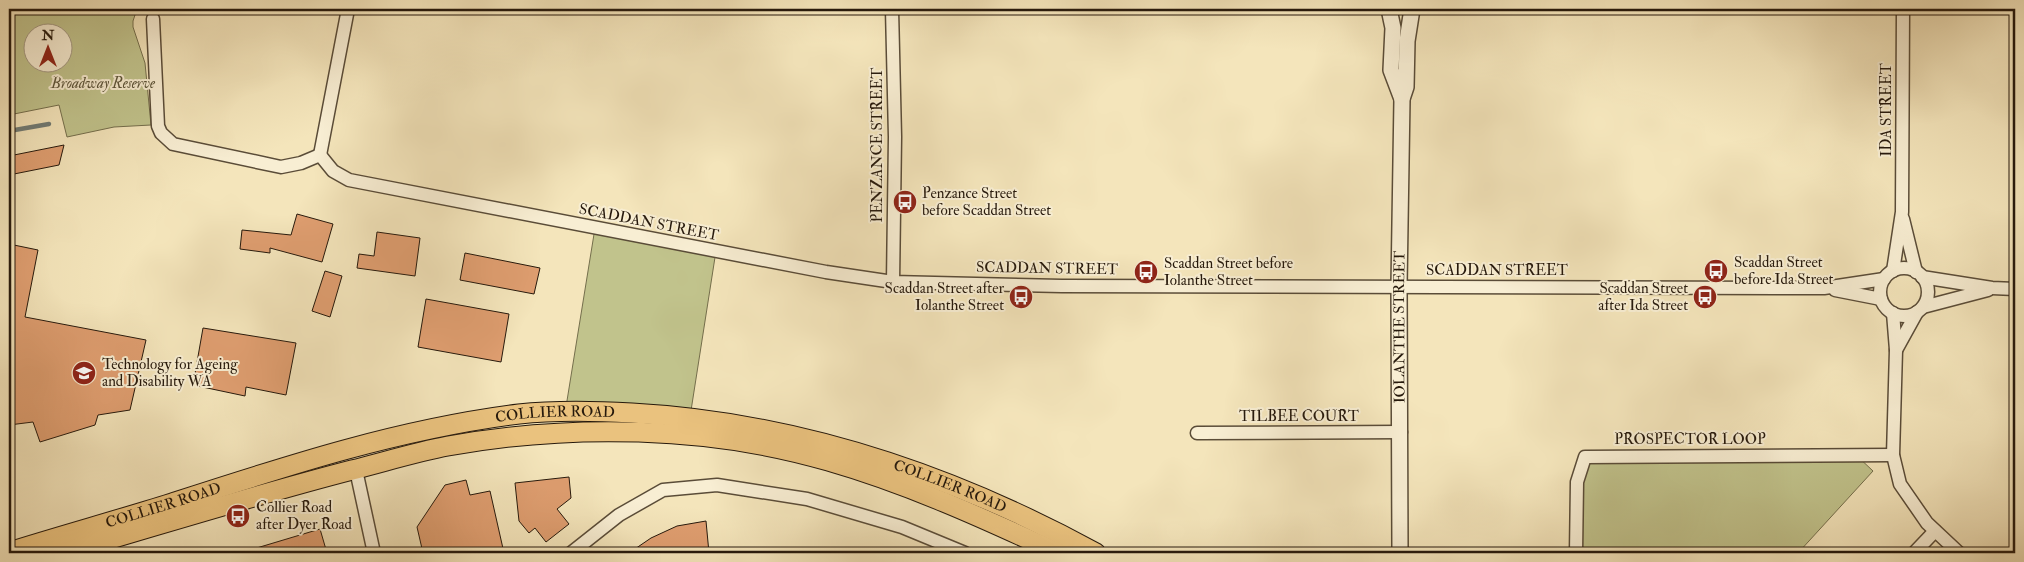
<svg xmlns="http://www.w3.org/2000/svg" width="2024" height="562" viewBox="0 0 2024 562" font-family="'IM FELL Double Pica',serif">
<rect width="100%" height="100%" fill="#f4e5bb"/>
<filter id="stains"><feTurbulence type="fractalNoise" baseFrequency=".004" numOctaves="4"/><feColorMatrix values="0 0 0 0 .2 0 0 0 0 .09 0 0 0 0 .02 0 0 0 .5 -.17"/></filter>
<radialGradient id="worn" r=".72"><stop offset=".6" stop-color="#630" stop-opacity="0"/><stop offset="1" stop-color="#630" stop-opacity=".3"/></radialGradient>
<g fill="#c1c38c" stroke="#746e4c" fill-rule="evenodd">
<path d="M9,9H137L133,21V27L145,63L151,125L114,127L67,137L59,105L9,115ZM32,32H62V62H32Z"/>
<path d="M595,228L716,251L690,417L565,413Z"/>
<path d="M1856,455L1873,471L1798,553H1576L1585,457Z"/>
</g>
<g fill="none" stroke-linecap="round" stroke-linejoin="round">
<path stroke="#707b75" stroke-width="4.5" d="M9,131L49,124"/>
</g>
<g fill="#df9e70" stroke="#26190c">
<path d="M64,145L59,165L9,175V156Z"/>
<path d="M297,214L333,224L322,262L270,248V253L240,249L242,230L291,235Z"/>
<path d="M377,232L420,238L415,276L357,268L359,254L374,256Z"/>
<path d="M9,244L38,250L25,317L146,340L130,410L98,415L95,425L40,442L33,422L9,425Z"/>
<path d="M465,253L540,268L534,294L460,280Z"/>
<path d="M325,271L342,276L330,317L312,311Z"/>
<path d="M426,299L509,314L501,362L418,347Z"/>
<path d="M203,328L296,343L286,395L246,387L245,396L193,385Z"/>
<path d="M569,477L571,498L557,509L569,524L546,542L535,528L529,533L519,521L515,483Z"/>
<path d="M466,480L470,495L490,491L504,553H423L417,527L445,485Z"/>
<path d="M706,521L709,553H629L651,538L677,526Z"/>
<path d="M320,529L327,553H250V550Z"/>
</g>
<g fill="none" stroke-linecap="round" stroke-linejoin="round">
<g stroke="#5a4c38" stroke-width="15">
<g id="minor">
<path d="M892,9L895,137L893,282"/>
<path d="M153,19L158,126L161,133L173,144L281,167L301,163L320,155"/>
<path d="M320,155L333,171L349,180L826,272L893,282L1062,286L1824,288L1884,279"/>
<path d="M320,155L348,9"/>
<path d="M1903,219L1916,272"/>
<circle cx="1904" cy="292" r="24"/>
<path d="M1893,271L1902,212L1903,9"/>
<path d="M1922,277L1992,288L2015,289"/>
<path d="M1835,290L1881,299"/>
<path d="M1923,307L1988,290"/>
<path d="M1893,313L1896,350L1893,455L1900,484L1927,523L1959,553"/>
<path d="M1896,350L1917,312"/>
<path d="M1197,433L1401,432"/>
<path d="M356,470L374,553"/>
<path d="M571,553L619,515L663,490L717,485L807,499L902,527L965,553"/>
<path d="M1576,553L1577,482L1585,457L1893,455"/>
<path d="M1914,553L1935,531"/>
</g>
</g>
<g stroke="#5a4c38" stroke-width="18">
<g id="tertiary">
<path d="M1389,9L1393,28L1391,70L1402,99"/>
<path id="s1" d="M1400,553L1399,286L1402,99L1406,87L1407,41L1412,9"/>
</g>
</g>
<g stroke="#26190c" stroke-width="21">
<g id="primary">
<path id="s2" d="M9,552C63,535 118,520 172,503C286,466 399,429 519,414C556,410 595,411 632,413C796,422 953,475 1096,553"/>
<path d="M63,553C160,525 255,495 352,470C384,462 416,452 448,446C569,424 709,426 828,461C908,484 983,518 1058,553"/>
</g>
</g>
<use href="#minor" stroke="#f8eed3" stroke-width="12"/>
<use href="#tertiary" stroke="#f8eed3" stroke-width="15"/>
<use href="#primary" stroke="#eac27e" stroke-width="19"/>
</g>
<defs>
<g id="bus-disc" transform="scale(1.25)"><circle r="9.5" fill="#8f2418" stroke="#f8eed3"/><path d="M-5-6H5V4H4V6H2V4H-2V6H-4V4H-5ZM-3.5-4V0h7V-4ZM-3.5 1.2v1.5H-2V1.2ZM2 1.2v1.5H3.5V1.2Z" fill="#fff"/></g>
<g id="university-disc" transform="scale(1.25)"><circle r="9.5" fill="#8f2418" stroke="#f8eed3"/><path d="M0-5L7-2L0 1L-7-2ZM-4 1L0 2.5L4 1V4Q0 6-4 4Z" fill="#fff"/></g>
</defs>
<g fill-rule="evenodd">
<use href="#bus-disc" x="905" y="202"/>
<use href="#bus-disc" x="1716" y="271"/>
<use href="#bus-disc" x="1146" y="272"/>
<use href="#bus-disc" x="1021" y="297"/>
<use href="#bus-disc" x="1705" y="297"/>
<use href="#university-disc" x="84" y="373"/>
<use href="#bus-disc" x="238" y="516"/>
</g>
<g text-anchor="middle" stroke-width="4" stroke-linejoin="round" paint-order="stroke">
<g font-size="15" font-style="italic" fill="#5c5439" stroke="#f8eed3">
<text x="103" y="88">Broadway Reserve</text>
</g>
<g font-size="15" fill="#26190c" stroke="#f8eed3">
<text transform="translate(1886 110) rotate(-90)" y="5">IDA STREET</text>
<text transform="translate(877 145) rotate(-90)" y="5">PENZANCE STREET</text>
<text transform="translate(649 222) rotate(11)" y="5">SCADDAN STREET</text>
<text transform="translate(1047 268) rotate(1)" y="5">SCADDAN STREET</text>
<text x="1497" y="275">SCADDAN STREET</text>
<text dy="5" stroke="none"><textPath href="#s1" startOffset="226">IOLANTHE STREET</textPath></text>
<text dy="5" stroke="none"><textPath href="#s2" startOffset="565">COLLIER ROAD</textPath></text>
<text x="1299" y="421">TILBEE COURT</text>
<text x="1690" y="444">PROSPECTOR LOOP</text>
<text dy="5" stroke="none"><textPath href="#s2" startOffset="970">COLLIER ROAD</textPath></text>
<text dy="5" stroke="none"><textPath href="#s2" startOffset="161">COLLIER ROAD</textPath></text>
</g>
<g font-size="15" fill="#26190c" stroke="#f8eed3" text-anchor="start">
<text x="922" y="198">Penzance Street<tspan x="922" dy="17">before Scaddan Street</tspan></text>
<text x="1734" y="267">Scaddan Street<tspan x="1734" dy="17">before Ida Street</tspan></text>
<text x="1164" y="268">Scaddan Street before<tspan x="1164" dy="17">Iolanthe Street</tspan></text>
<text x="1004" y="293" text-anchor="end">Scaddan Street after<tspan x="1004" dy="17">Iolanthe Street</tspan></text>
<text x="1688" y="293" text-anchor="end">Scaddan Street<tspan x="1688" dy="17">after Ida Street</tspan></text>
<text x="102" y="369">Technology for Ageing<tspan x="102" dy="17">and Disability WA</tspan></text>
<text x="256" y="512">Collier Road<tspan x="256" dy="17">after Dyer Road</tspan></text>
</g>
</g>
<rect width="2024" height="562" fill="none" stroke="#f4e5bb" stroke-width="30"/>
<rect x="10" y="10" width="2004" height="542" fill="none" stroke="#26190c" stroke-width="2.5"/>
<rect x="15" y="15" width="1994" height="532" fill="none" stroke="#26190c"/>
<g transform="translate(48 48)"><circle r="24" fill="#f8eed3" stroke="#a49983"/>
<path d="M0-4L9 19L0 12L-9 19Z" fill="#8f2418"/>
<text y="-8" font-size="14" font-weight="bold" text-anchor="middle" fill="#26190c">N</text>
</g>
<rect width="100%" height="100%" filter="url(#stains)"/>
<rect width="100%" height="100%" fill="url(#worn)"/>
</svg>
